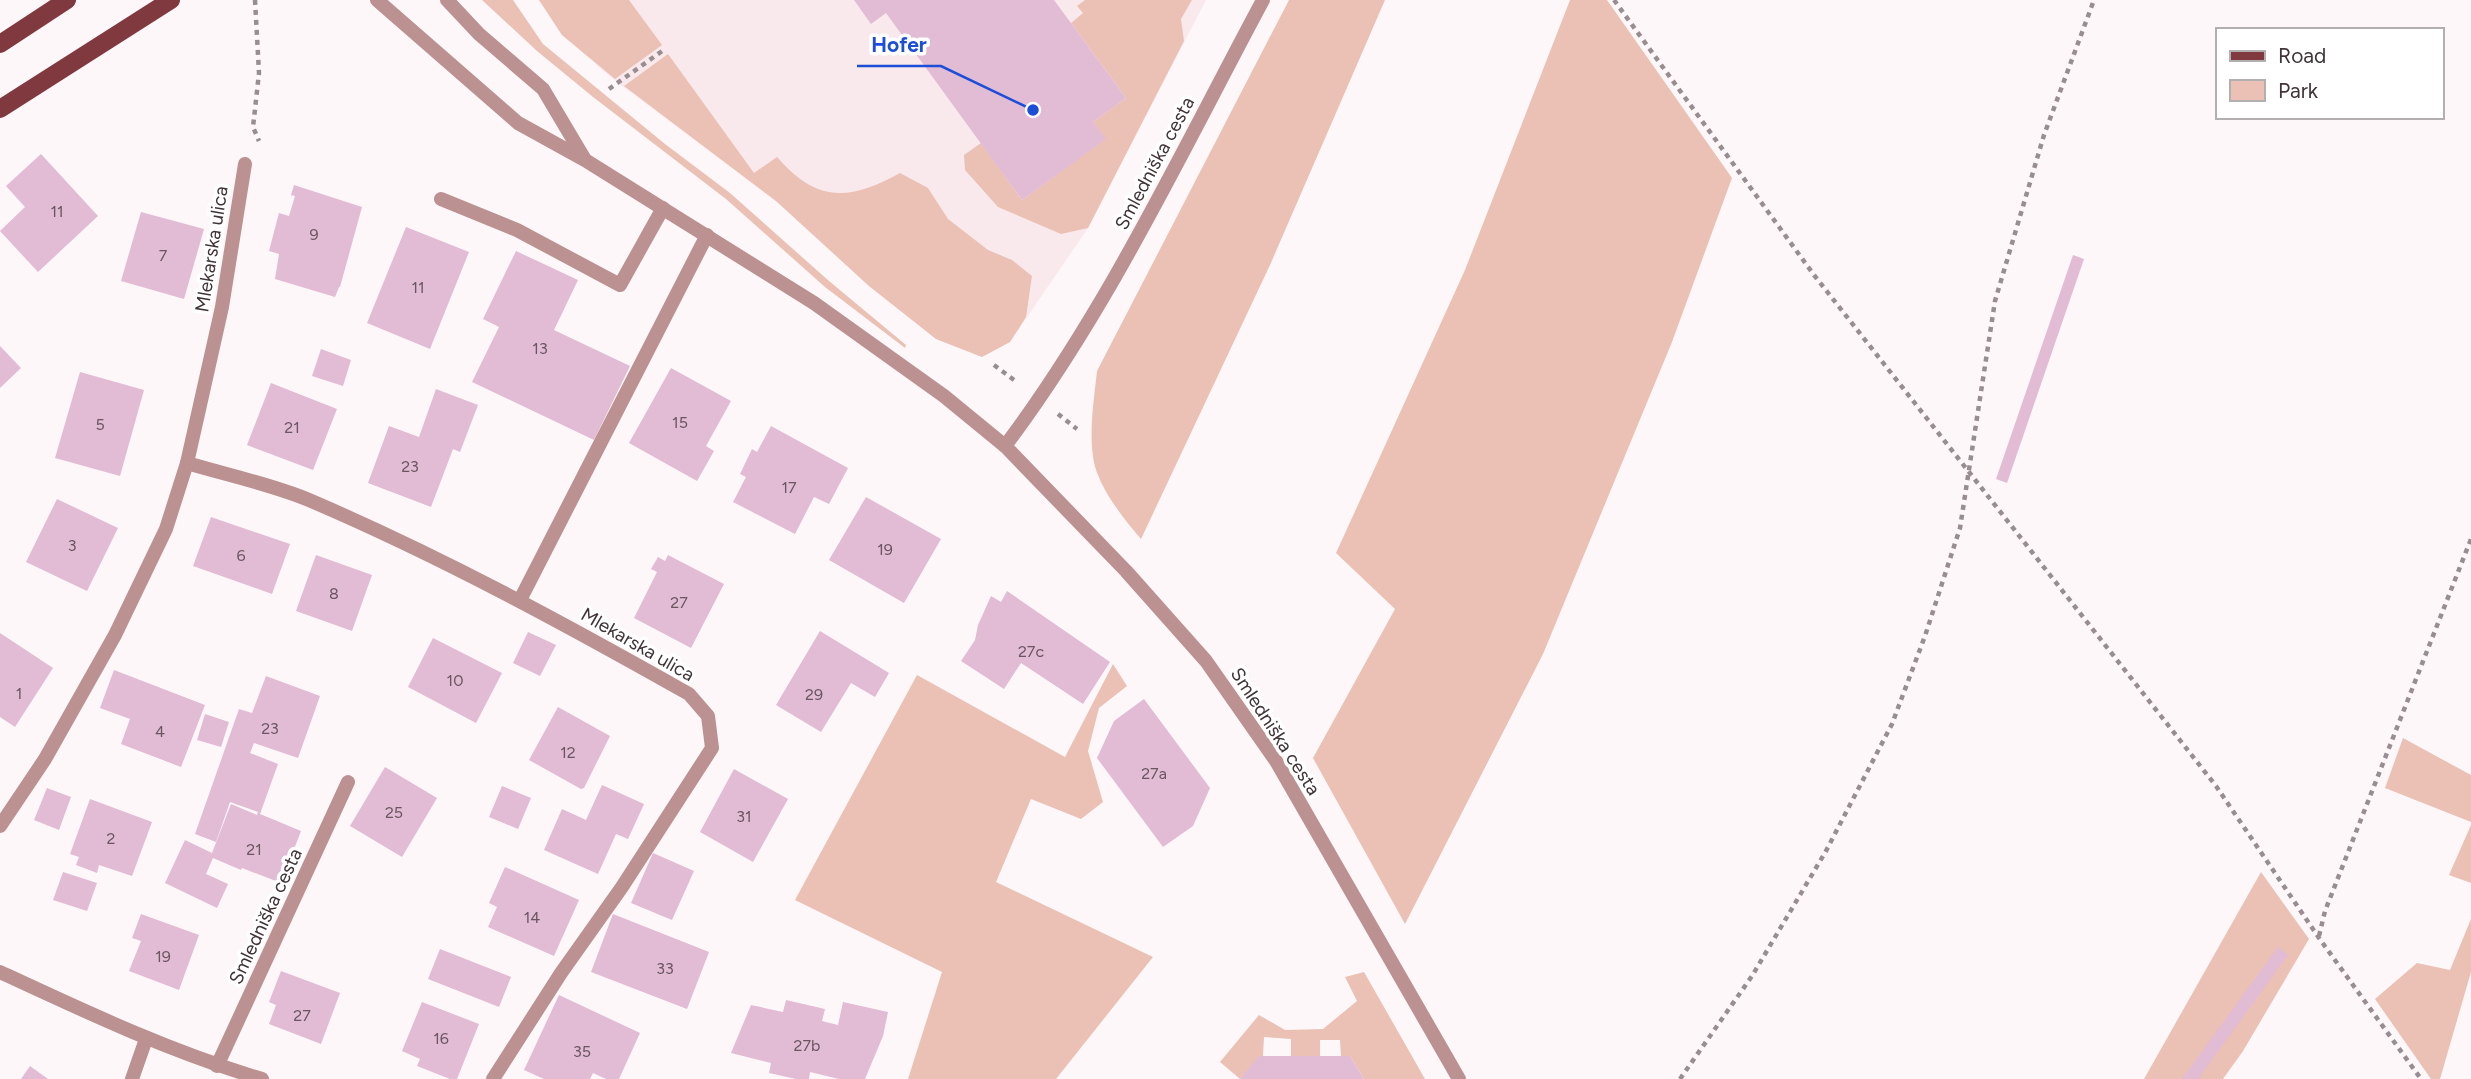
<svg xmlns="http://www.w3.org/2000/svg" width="2471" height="1079" viewBox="0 0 2471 1079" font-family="Figtree,sans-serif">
<rect width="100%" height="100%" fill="#fef7f9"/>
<path fill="#f9e9ed" d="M539,0H1206L1088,228L1010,342L982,357L936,339L869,286L776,201L613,79L562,35Z"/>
<g fill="#ebc0b5">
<path d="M482,0H513L543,44L665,144L730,193L829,281L906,345L905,348L825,287L726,199L593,97L537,51Z"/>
<path d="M539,0H629L662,45L615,79L562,35Z"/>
<path d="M1085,0H1192L1181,19L1184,41L1088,228L1061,234L998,207L965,170L964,155L981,143L1022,200L1105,139L1093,122L1126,98L1071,23L1083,13L1077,6Z"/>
<path d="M1289,0H1385L1270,265L1141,539C1126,522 1106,496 1098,475C1086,447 1094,400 1097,371Z"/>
<path d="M1570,0H1607L1732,178L1672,342L1543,654L1405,924L1313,758L1395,609L1336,553L1465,270Z"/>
<path d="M668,54L754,173L777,157C817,203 849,201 900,173L928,188L948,219L988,250L1012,260L1032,276L1026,317L1010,342L982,357L936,339L869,286L776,201L624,86Z"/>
<path d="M1113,664L1127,686L1099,708L1088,751L1103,802L1081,819L1031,799L996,882L1153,957L1056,1079H908L942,972L795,900L917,675L1065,757Z"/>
<path d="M2403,738L2471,775V822L2385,788Z"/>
<path d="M2471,825V883L2449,875Z"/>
<path d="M2261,872L2309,939L2243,1051L2223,1079H2144Z"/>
<path d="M2471,919V972L2440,1079H2431L2375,999L2417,963L2450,970Z"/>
<path d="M1364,972L1425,1079H1364L1350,1056H1341L1340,1040H1320V1056H1291V1039L1264,1037L1263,1056L1240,1079L1220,1062L1259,1015L1285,1030L1323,1029L1357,1001L1345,977Z"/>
</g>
<g fill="#e2bbd5">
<path d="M854,0H1054L1126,98L1093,122L1106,139L1022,200L886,13L871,24Z"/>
<path d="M41,154L98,216L38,272L0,231L25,207L6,186Z"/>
<path d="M294,185L362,207L340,287H339L335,297L275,279L279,254L269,251L279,213L289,216L295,196L291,195Z"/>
<path d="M141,212L204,229L184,299L121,281Z"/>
<path d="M406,227L469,252L430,349L367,323Z"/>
<path d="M516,251L578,280L554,330L630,366L594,440L472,382L499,327L483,319Z"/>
<path d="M2073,255L2084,259L2007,483L1996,479Z"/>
<path d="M0,346L21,368L0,388Z"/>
<path d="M321,349L351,360L343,386L312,376Z"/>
<path d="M671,368L731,401L706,446L714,451L697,481L629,443Z"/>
<path d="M80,372L144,390L120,476L55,458Z"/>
<path d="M271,383L337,409L313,470L247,445Z"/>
<path d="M436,389L478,405L460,452L453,449L431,507L368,483L389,426L419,437Z"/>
<path d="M771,426L848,468L829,504L814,497L795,534L733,502L746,477L740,474L752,449L757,452Z"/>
<path d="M866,497L941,539L904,603L829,560Z"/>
<path d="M57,499L118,528L87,591L26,562Z"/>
<path d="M211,517L290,544L272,594L193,566Z"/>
<path d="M316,555L372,575L352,631L296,611Z"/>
<path d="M668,555L724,584L691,648L634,618L657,572L651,569L658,557L665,561Z"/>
<path d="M1007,591L1110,662L1083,704L1021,663L1004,689L961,661L975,640L978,625L991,596L1001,602Z"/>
<path d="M820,631L889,673L875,697L851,683L821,732L776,705Z"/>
<path d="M528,632L556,645L540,676L513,663Z"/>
<path d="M0,633L53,668L15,727L0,717Z"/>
<path d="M433,638L502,673L476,723L408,687Z"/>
<path d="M114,670L205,705L181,767L121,744L130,719L100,708Z"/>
<path d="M266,676L320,696L298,758L254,743L250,753L278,764L260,814L301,831L281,883L242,868L241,870L213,858L206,874L228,884L217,908L165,883L185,840L212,853L231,804L257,815L258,812L230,802L216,842L195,834L239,709L252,713Z"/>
<path d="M1144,699L1210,788L1193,826L1163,847L1097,758L1114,721Z"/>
<path d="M558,707L610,736L584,788L581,789L529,760Z"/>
<path d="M205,714L229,722L221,747L197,740Z"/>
<path d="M385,767L437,798L402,857L350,826Z"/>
<path d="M734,769L788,799L753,862L700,832Z"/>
<path d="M602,785L644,804L628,839L616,834L598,874L544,850L562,809L586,820Z"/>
<path d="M502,786L531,798L518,829L489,817Z"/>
<path d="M47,788L71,797L59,830L34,820Z"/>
<path d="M90,799L152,822L132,876L99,865L97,873L76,865L79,857L70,854Z"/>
<path d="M653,853L694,871L672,920L631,903Z"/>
<path d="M505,867L579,900L554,956L488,927L497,907L489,903Z"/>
<path d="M63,872L97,883L87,911L53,900Z"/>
<path d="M141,914L199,935L179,990L129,971L141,941L132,938Z"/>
<path d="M613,914L709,952L687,1009L591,972Z"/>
<path d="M2278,947L2288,955L2198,1079H2182Z"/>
<path d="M440,949L511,977L499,1007L428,979Z"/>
<path d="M281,971L340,993L321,1044L269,1024L276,1005L269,1002Z"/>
<path d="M559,995L640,1033L619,1079H606L593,1073L590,1079H544L524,1070Z"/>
<path d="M786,1000L825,1009L822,1021L838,1025L843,1002L888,1012L883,1036L865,1079H839L810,1072L809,1079H796L769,1073L771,1063L731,1053L751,1005L783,1012Z"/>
<path d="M422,1002L479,1024L457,1079H450L417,1066L420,1059L402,1051Z"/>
<path d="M1259,1056H1350L1364,1079H1240Z"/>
<path d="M30,1066L48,1079H21Z"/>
</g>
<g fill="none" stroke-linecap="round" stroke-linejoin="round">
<g stroke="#988e91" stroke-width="4.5" stroke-dasharray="5 5" stroke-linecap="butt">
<path d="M255,0L259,73L253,127L259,141"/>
<path d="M1614,0L1814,275L2216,786L2319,938L2421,1079"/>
<path d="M609,89L665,49"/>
<path d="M994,365L1018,383"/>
<path d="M1058,414L1077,429"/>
<path d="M2319,936L2325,911L2471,539"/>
<path d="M1680,1079L1752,976L1826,851L1892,724L1925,636L1960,528L1995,301L2044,135L2094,0"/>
</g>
<g stroke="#bc9192" stroke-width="14">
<path d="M441,199L517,230L620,285L663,208"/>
<path d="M1005,446C1108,309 1182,151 1263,0"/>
<path d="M520,600L707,235"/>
<path d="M132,1079L146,1039"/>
</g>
<g stroke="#bc9192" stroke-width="14">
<path d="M245,164L222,307L187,463C227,475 271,484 309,500C440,556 565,624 689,694L708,716L712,748L622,887L561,973L493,1079"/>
<path d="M0,826L45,759L115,635L166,529L187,463"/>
<path d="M0,972C86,1012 171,1052 262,1079"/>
<path d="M217,1066L348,782"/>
</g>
<g stroke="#bc9192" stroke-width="14">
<path d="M377,0L518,123L585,160L814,303L944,396L1005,446L1126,571L1206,661L1276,761L1459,1079"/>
<path d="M447,0L479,34L543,89L584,158"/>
</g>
<g stroke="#813940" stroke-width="18">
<path d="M0,44L67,0"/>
<path d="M0,109L171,0"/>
</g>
</g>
<g text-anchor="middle" stroke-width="7" stroke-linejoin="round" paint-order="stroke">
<g font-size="16" fill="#69565f">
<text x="57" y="217">11</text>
<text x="314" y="240">9</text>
<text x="163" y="261">7</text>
<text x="418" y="293">11</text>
<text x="540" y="354">13</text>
<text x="680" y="428">15</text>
<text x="100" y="430">5</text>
<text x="292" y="433">21</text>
<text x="410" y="472">23</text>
<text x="789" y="493">17</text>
<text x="72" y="551">3</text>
<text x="885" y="555">19</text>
<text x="241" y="561">6</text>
<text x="334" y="599">8</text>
<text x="679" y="608">27</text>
<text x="1031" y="657">27c</text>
<text x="455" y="686">10</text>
<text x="19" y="699">1</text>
<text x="814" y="700">29</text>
<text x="270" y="734">23</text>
<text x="160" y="737">4</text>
<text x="568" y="758">12</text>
<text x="1154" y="779">27a</text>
<text x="394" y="818">25</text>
<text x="744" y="822">31</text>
<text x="111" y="844">2</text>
<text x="254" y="855">21</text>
<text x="532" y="923">14</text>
<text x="163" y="962">19</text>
<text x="665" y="974">33</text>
<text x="302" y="1021">27</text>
<text x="441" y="1044">16</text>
<text x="807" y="1051">27b</text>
<text x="582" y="1057">35</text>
</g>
<g font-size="19" fill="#413438" stroke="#fff">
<text transform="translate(1154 163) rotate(-62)" y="7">Smledniška cesta</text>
<text transform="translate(211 249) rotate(-81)" y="7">Mlekarska ulica</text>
<text transform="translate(638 644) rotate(30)" y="7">Mlekarska ulica</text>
<text transform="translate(1276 731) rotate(57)" y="7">Smledniška cesta</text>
<text transform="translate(265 916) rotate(-65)" y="7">Smledniška cesta</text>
</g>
</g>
<path fill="none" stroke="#1d4ed8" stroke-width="2.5" d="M1033 110L941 66H857"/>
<circle fill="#1d4ed8" stroke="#fff" stroke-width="2.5" cx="1033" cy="110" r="7"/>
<g font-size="21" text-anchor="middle" font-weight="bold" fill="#1d4ed8" stroke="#fff" stroke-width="7" stroke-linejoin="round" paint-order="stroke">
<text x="899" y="52">Hofer</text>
</g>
<rect x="2216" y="28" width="228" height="91" fill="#ffffff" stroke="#b3aeaf" stroke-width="2"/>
<rect x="2230" y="51" width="35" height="10" fill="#813940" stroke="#b3aeaf" stroke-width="2"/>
<text x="2278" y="63" font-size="21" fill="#413438">Road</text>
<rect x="2230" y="80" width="35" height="21" fill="#ebc0b5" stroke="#b3aeaf" stroke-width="2"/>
<text x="2278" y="98" font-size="21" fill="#413438">Park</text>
</svg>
